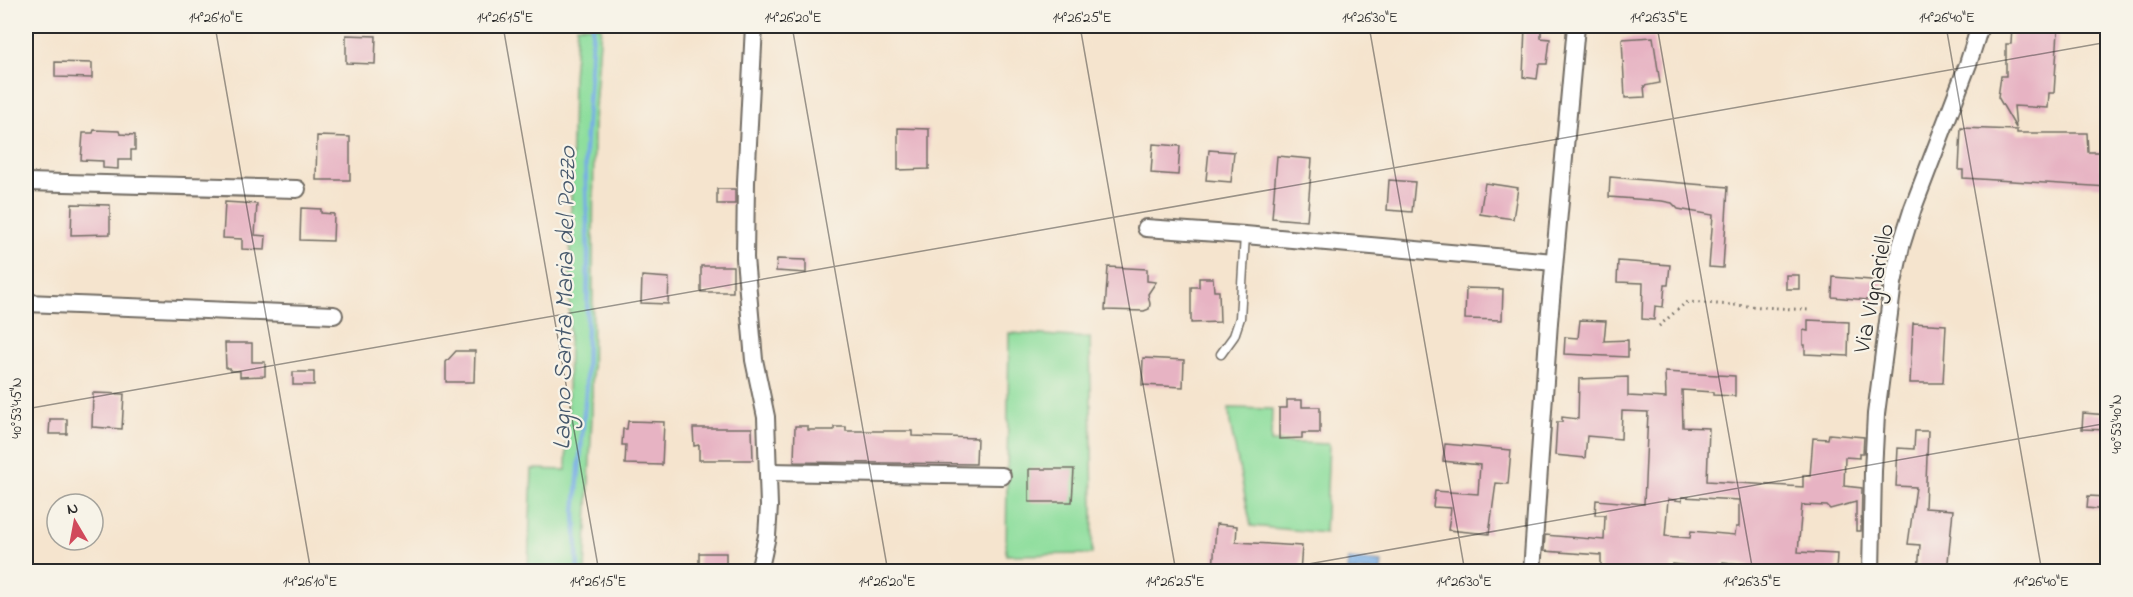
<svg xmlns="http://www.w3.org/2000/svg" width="2133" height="597" viewBox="0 0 2133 597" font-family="'Indie Flower',sans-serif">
<rect width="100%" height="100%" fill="#f7f3e8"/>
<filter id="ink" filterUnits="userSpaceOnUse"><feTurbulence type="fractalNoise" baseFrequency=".0167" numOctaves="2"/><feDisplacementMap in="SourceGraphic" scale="12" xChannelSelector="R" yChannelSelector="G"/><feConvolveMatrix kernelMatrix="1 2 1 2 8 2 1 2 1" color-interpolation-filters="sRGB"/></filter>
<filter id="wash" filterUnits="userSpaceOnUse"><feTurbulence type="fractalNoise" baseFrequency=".008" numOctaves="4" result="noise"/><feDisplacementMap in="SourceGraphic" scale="24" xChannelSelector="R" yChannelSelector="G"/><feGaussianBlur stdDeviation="1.35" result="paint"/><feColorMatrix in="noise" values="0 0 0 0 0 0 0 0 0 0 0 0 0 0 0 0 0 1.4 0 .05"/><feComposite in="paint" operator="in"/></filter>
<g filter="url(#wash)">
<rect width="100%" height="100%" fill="#f5e4ce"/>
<g fill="#8ede9d" stroke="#5c8464" stroke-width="1.5">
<path d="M577,26H601L594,122L592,415L585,571H528L532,469L566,470L568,400L573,77Z"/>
<path d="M1009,333L1090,338L1093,513L1092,554L1006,555Z"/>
<path d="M1229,408L1272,409L1271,442L1329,444L1325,533L1251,526L1230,423Z"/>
</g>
<path fill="#77ade5" stroke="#516c88" stroke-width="1.5" d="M1348,559L1382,562L1381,571H1347Z"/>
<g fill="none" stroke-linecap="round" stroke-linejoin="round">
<path stroke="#77ade5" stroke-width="4.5" d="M578,572L575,513L586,391L588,256L585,151L593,26"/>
</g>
<g id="blocks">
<g fill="#e7b3c3" fill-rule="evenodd">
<path d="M1525,26H1541V38L1550,39L1547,64H1539L1537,79L1523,77Z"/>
<path d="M2012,26L2029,27V30L2058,31L2054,93H2049L2048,108L2014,106L2016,128L1998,97L2001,76H2006V44H2011Z"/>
<path d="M346,35L376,36L375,64L346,63Z"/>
<path d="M1653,37L1660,83L1644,86L1645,97L1625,98L1622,39Z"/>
<path d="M55,62L92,63V78L55,77Z"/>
<path d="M898,128L929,129V169L898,170Z"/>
<path d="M1961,128L2017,130V133H2087L2088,152H2100V169H2108V187L1963,178V170H1959Z"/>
<path d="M94,130L119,131L120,134L135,135V150H131V160H118V169L103,168V161L81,160L83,133H93Z"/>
<path d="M317,136L350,137V180H316Z"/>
<path d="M1153,144L1180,146L1178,175L1151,173Z"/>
<path d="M1209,150L1234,152L1231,182L1206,180Z"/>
<path d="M1277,156L1312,159L1307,221L1272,218Z"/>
<path d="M1610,177L1728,187L1723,268L1709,267L1713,215L1678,209L1672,203L1662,201L1609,197Z"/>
<path d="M1389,180L1415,182L1412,212L1387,210Z"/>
<path d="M1485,183L1518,188L1513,219L1480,214Z"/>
<rect x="717" y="189" width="18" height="15"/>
<path d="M225,202L257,204L255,235L266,236L265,250L242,249V239L223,238Z"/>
<path d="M72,204L110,205V234L71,235Z"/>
<path d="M301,208L321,209V213L334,214L333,241L300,240Z"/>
<path d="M777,259L806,260V273L776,271Z"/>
<path d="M1618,261L1670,265L1668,285H1665L1663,307L1655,306L1654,320L1642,319L1643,283L1617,282Z"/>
<rect x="701" y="266" width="32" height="26"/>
<path d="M1108,267L1147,269V281L1156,282L1148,294L1150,304L1149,309L1144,311L1105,310Z"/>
<rect x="1786" y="275" width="13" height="14"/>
<path d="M642,276L669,278L668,304L641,303Z"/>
<path d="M1833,277L1883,281L1880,301L1832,297Z"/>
<path d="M1199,278H1213L1214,291H1219L1220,322L1191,323V287H1199Z"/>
<path d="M1466,288L1503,289L1502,320L1465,319Z"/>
<path d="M1580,320L1606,321L1604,341L1628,340V357L1564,354L1565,337L1578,338Z"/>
<path d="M1808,320L1849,322L1848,356L1805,354V345H1803V330L1808,331Z"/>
<path d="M1913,323L1946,325L1943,383H1910Z"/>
<path d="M225,343H252V362H265V376L240,377V371H230V368H226Z"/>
<path d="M456,351H475L474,382H446V362Z"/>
<path d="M1143,358L1184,360L1183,387L1142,385Z"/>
<rect x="293" y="372" width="21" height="13"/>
<path d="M1665,372L1735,376V396L1713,395V392L1682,390L1683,427L1709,428L1707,481L1803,487V475L1810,476L1813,438L1828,439L1829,434L1864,437L1863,453H1859V458L1845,457L1844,486L1862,488L1861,531H1856V502L1830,509L1827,506L1802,505L1798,552L1837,554L1836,572H1748L1749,565L1723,562L1722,572H1702L1703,567L1672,564L1671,572L1601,571V555L1544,551L1545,535L1604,540L1605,515H1595L1596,500L1644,504L1648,412L1622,411L1621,439L1587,436L1585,458L1555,455L1557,422H1562V417L1578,419L1579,379L1628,377V396L1666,398ZM1682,497L1739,500V527H1736L1735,535L1691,531L1690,538L1665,536L1668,499L1682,501Z"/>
<path d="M93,393L124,394L122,429L92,427Z"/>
<path d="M1287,400H1302V407H1320V433H1302V438L1279,439V408H1287Z"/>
<path d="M2083,413L2108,415V430L2082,429Z"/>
<path d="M50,419H67V434H49Z"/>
<path d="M628,421L664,422L662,465L625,464L626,445H622L623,429H627Z"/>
<path d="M795,426H808V430H834V427H846V431H912V436L977,438L976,464L794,462Z"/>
<path d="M693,428H752L753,460H699V445L694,446Z"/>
<path d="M1915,431H1928L1925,508L1953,510L1947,572H1918L1920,545L1908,544L1916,487L1896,486L1898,448L1914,449Z"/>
<path d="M1445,444L1511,450L1508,484L1496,483L1489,534L1448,530L1451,508L1433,507L1435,491L1478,494L1480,465L1443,461Z"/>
<path d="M1029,469H1074L1072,502H1029Z"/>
<path d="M2088,496L2107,497L2106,510L2087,508Z"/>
<path d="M1216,524L1237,526L1236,542L1302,546L1300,572L1213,571Z"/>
<rect x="699" y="553" width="27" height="19"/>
</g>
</g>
</g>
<g filter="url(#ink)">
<use href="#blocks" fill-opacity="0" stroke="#726c64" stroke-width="1.5"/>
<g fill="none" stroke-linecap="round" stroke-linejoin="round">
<g stroke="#726c64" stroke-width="11">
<path id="service" d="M1221,354L1234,336L1240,318L1245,235"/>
</g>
<g stroke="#726c64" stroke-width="20">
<g id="minor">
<path d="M754,26L746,182L745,258L754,360L766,417L769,506L767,536L759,572"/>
<path d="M26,182L297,189"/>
<path d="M1146,228L1245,235L1554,262"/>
<path d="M26,303L334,315"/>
<path d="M768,472L1002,476"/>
<path d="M1532,572L1549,322L1576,26"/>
<path d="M1871,572L1873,471L1876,414L1893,283L1901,246L1913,208L1968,64L1980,26"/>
</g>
</g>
<path stroke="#726c64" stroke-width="3" stroke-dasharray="1.5 4.5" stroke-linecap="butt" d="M1659,326L1683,305L1688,302L1808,310"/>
<use href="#service" stroke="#fff" stroke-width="8"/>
<use href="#minor" stroke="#fff" stroke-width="16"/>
</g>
</g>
<path fill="none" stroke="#2b2b2b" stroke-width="1.5" stroke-opacity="0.45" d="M215,26L311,572M503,26L599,572M792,26L888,572M1080,26L1176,572M1369,26L1465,572M1657,26L1753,572M1946,26L2042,572M26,29L47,26M26,409L2108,42M1263,572L2108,423"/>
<g text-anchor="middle" stroke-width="4.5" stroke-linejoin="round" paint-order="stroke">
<g font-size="24" fill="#2b2b2b" stroke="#f7f3e8">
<text transform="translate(1873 288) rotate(-79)" y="8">Via Vignariello</text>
</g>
<g font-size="26" font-style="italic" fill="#46586c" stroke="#f7f3e8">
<text transform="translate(563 298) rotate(-89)" y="9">Lagno Santa Maria del Pozzo</text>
</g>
</g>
<rect width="2133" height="597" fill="none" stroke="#f7f3e8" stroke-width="66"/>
<g transform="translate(75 522) rotate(350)"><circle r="28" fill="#f7f3e8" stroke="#a5a39c" stroke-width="1.5"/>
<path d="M0-4.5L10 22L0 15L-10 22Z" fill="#d1495b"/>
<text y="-9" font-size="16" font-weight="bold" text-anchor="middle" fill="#2b2b2b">N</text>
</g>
<rect x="33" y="33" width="2067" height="531" fill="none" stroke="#2b2b2b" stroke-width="2"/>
<g font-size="15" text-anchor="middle" fill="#2b2b2b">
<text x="216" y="22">14°26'10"E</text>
<text x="505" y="22">14°26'15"E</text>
<text x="793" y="22">14°26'20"E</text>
<text x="1082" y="22">14°26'25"E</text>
<text x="1370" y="22">14°26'30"E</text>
<text x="1659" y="22">14°26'35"E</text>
<text x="1947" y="22">14°26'40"E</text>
<text transform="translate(16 408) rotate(-90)" y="5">40°53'45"N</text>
<text transform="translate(2116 424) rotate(-90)" y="5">40°53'40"N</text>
<text x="310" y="586">14°26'10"E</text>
<text x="598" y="586">14°26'15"E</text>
<text x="887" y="586">14°26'20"E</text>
<text x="1175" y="586">14°26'25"E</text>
<text x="1464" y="586">14°26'30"E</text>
<text x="1752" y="586">14°26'35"E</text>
<text x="2041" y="586">14°26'40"E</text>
</g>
</svg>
